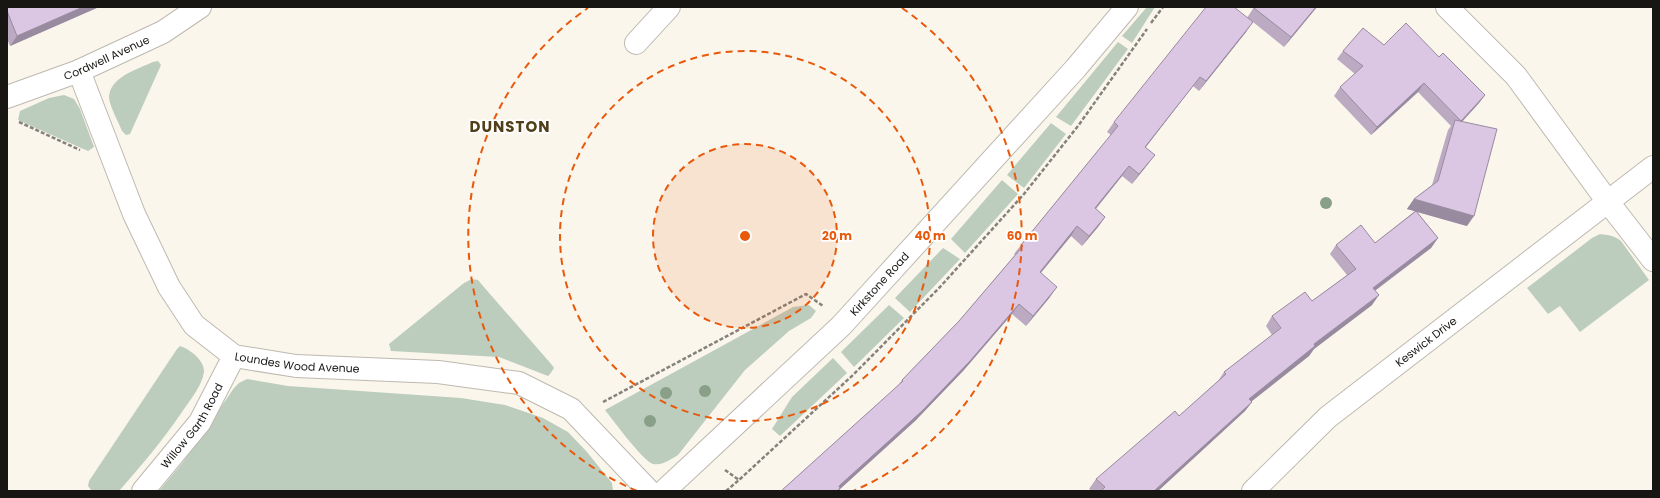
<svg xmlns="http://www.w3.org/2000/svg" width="1660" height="498" viewBox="0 0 1660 498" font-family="Poppins,sans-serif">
<rect width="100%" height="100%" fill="#faf6ec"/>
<g fill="#bccdbd">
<path d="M1147,7H1155L1132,43L1122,36Z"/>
<path d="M1118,42L1128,49L1071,126L1056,117Z"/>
<path d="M158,61L161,65L130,134L126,135L122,131C119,123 110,107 109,98C109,77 138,69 153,62Z"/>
<path d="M64,95L74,99L80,109L94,147L88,151L18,120L20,111L49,98Z"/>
<path d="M1051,123L1066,134L1024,188L1007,175Z"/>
<path d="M1002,180L1018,194L965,253L951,239Z"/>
<path d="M1600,234C1609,235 1615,236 1621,241L1649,280L1580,332L1560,306L1548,314L1527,288L1592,238Z"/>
<path d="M943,248L960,259L910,312L895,298Z"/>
<path d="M472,279L478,280L483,286L552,365L554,368L550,374L548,376L499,357L391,351L389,344L464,283Z"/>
<path d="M809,305L816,311L811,318L789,331L745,370L678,455C671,459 662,466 653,464C643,461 613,420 605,410L793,307Z"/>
<path d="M889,305L904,318L854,367L841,352Z"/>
<path d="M180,346C190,349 205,361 204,372C202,386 190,400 182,412C162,441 142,465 119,491H92L88,486L89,481L177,349Z"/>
<path d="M833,358L847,373L780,436L772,429L792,397Z"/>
<path d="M247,379L288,386L461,398L505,405L543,418L568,432L587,452L612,483L613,491H159L183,462L234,388L239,383Z"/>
</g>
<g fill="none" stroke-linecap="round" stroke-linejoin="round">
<g stroke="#beb9b0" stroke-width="24">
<g id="minor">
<path d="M1447,7L1516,76L1608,202L1653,260"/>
<path d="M636,43L669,7"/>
<path id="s1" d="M79,71L134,214L169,287L194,325L234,356L296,366L438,372L519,383L571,409L649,491"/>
<path id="s2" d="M7,97L79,71L163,32L200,7"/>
<path id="s3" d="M143,491L200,422L234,356"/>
<path id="s4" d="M664,491L841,326L1076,68L1127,7"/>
<path id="s5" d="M1253,491L1328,417L1653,167"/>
</g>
</g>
<g stroke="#85827c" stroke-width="2.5" stroke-dasharray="4 2" stroke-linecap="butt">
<path d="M1151,23L1163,7"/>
<path d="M19,122L80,150"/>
<path d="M603,402L806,294L823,306"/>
<path d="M725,470L739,480L853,375L940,287L1024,194L1078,126L1147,29"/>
<path d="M726,491L739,480"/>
</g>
<use href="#minor" stroke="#fff" stroke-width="22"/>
</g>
<g fill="#899f87">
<circle cx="1326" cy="203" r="6"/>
<circle cx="705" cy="391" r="6"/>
<circle cx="666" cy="393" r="6"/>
<circle cx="650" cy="421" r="6"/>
</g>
<g fill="#bcaac3">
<path d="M7,7H99L10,46L7,39Z"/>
<path d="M1254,7H1317L1284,47L1248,18L1246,32L1199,91L1193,86L1146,147L1148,164L1132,184L1122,176L1096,209L1105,217L1098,227L1082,246L1071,236L1041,273L1050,297L1026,326L1012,314L963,371L915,421L840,489L838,491H781L897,387L902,380L959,321L1015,255L1014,254L1021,245L1111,135L1107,132L1114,122L1247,18Z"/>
<path d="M1384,45L1439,57L1485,95L1479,103L1462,122L1467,226L1417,212L1438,238L1431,248L1375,291L1372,305L1314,349L1309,356L1252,401V402L1245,411L1158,491H1092L1089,489L1096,479L1179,416L1218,381L1224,372L1272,335L1266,326L1272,316L1312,301L1347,275L1330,254L1336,245L1375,243L1415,211L1407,209L1414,199L1432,185L1448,130L1451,126L1418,92L1371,135L1334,96L1340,87L1355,74L1337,59L1343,51Z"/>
</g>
<g fill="#998b9f">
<path d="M83,7H99L10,46L17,36Z"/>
<path d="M1316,7H1317L1284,47L1291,37Z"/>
<path d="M1253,22L1246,32L1199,91L1206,81Z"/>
<path d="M1200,77L1193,86L1138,157L1145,147Z"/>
<path d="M1424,83L1418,92L1371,135L1377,127Z"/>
<path d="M1485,95L1479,103L1455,129L1461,121Z"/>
<path d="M1155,155L1148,164L1132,184L1139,174Z"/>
<path d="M1129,166L1122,176L1088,218L1095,208Z"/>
<path d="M1414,199L1474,216L1467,226L1407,209Z"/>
<path d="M1105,217L1098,227L1082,246L1089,236Z"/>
<path d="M1077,226L1071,236L1033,282L1040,272Z"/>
<path d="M1438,238L1431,248L1366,297L1373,288Z"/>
<path d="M1057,287L1050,297L1026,326L1033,316Z"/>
<path d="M1379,295L1372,305L1314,349L1309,356L1243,408L1249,399L1314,344Z"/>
<path d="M1019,304L1012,314L963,371L915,421L840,489L838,491H835L839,486Z"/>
<path d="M1252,402L1245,411L1158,491H1154Z"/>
</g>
<g fill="#dbc6e3" stroke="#998b9f">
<path d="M7,7H83L17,36L7,11Z"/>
<path d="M1206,7H1234L1253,22L1206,81L1200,77L1145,147L1155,155L1139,174L1129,166L1095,208L1105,217L1089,236L1077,226L1040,272L1057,287L1033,316L1019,304L970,361L922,411L839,486L840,488L837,491H781L903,381L902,380L959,321L1023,246L1021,245L1118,126L1114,122Z"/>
<path d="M1254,7H1316L1291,37L1254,8Z"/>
<path d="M1406,23L1439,57L1443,53L1485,95L1461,121L1424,83L1377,127L1340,87L1363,66L1343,51L1363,28L1384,45Z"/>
<path d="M1455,120L1497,129L1474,216L1414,199L1438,181Z"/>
<path d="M1416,211L1438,238L1373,288L1379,295L1314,344L1315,346L1249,399L1252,402L1154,491H1101L1105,487L1096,479L1175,411L1179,416L1226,374L1224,372L1281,328L1272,316L1305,292L1312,301L1356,269L1336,245L1361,225L1375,243Z"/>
</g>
<circle cx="745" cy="236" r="92" fill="#e8590c" fill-opacity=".12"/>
<g fill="none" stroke="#e8590c" stroke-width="2" stroke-dasharray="7 5">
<circle cx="745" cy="236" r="92"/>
<circle cx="745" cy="236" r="185"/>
<path d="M637 491A277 277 0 0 1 588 8M902 8A277 277 0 0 1 853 491"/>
</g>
<g text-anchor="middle" stroke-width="3.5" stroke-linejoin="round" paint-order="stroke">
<g font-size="11" fill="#181613" stroke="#fff">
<text dy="4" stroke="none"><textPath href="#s2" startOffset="107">Cordwell Avenue</textPath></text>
<text dy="4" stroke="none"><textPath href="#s4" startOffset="299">Kirkstone Road</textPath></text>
<text dy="4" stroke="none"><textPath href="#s5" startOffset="229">Keswick Drive</textPath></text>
<text dy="4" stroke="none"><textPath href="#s1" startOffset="394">Loundes Wood Avenue</textPath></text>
<text dy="4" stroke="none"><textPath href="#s3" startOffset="82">Willow Garth Road</textPath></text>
</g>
<g font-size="15" font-weight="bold" letter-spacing="1" fill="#503f18" stroke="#fff">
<text x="510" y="132">DUNSTON</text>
</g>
</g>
<circle cx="745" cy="236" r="6" fill="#e8590c" stroke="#fff" stroke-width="2"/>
<g font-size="12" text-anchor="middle" font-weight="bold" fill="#e8590c" stroke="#fff" stroke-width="3.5" stroke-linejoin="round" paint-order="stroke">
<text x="837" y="240">20 m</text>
<text x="930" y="240">40 m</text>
<text x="1022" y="240">60 m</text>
</g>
<rect width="1660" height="498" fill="none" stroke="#181613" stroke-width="16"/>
</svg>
